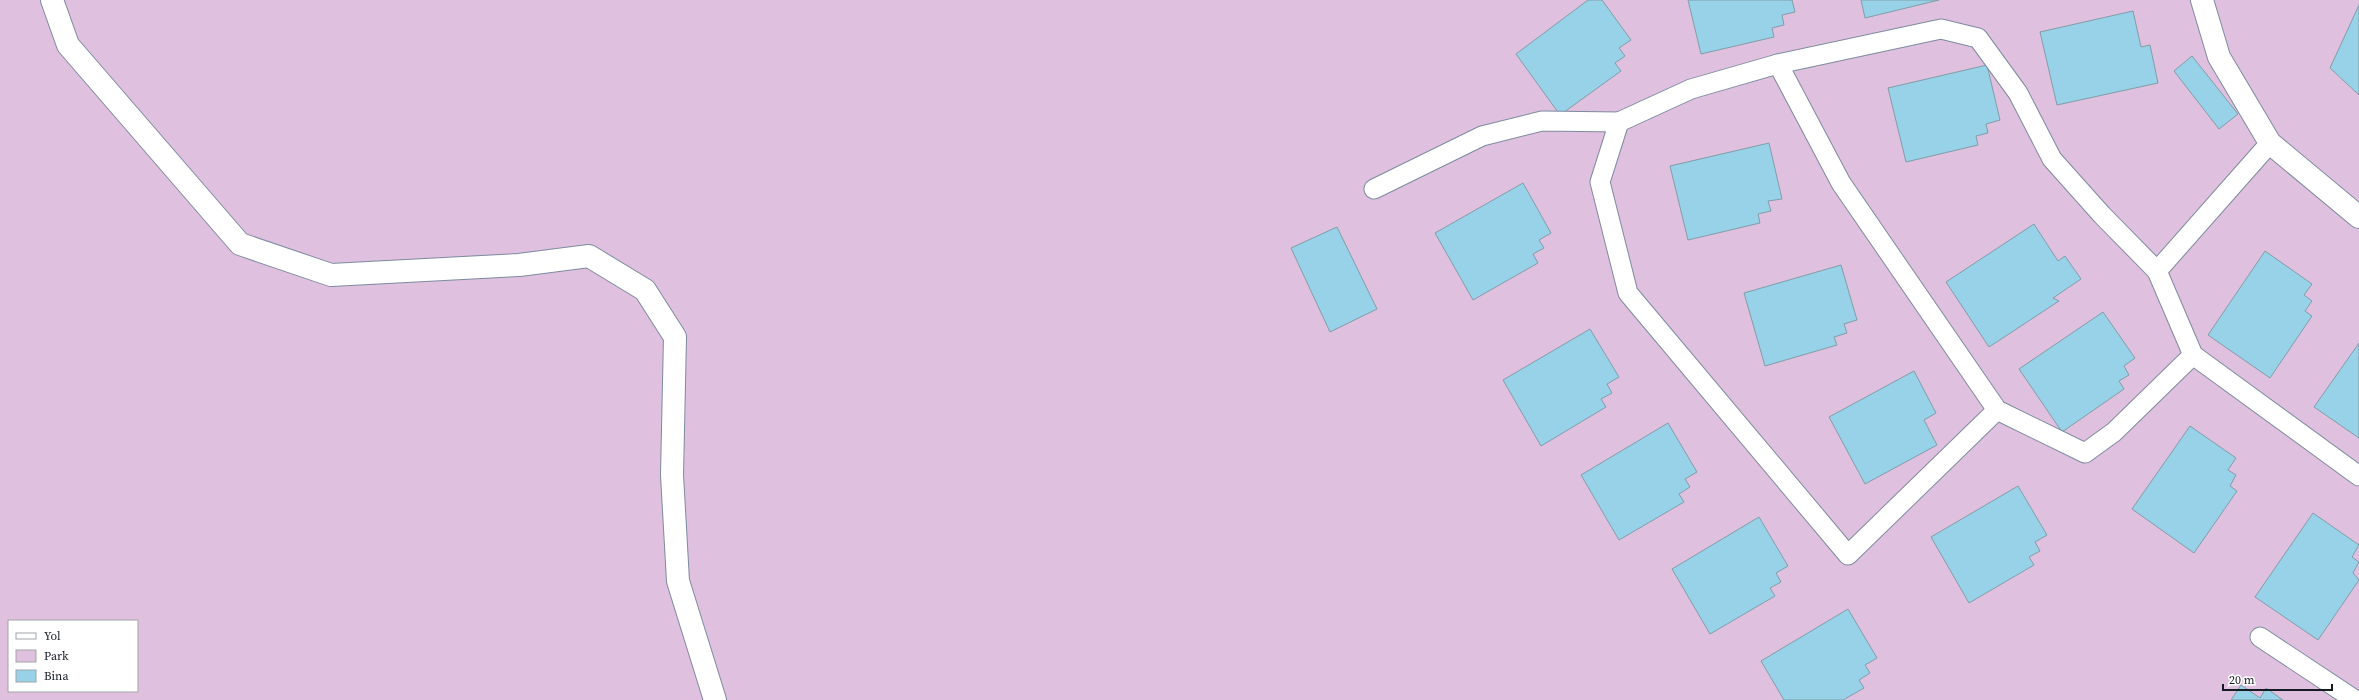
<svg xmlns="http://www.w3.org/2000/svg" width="2359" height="700" viewBox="0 0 2359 700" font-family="'Source Serif 4',serif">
<rect width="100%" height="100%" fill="#f7faff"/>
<path fill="#e0c0df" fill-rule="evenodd" d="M0,0H2359V700H0ZM9,621H137V691H9Z"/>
<g fill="#97d2e8" stroke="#819da8">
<path d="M1588,0H1602L1631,40L1619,48L1625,56L1615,63L1621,71L1560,115L1516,54Z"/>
<path d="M1688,0H1792L1795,12L1782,15L1784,25L1772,28L1774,37L1701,54Z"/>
<path d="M1861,0H1939L1865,18Z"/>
<path d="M2359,5V95L2330,68Z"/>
<path d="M2133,11L2141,47L2150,45L2158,83L2057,105L2040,32Z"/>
<path d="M2192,56L2238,114L2219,129L2174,71Z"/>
<path d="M1987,65L2000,120L1986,124L1988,133L1976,136L1978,145L1906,162L1888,88Z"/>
<path d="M1769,143L1782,199L1768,201L1771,211L1758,214L1760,223L1688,240L1670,166Z"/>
<path d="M1523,183L1551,233L1539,240L1544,248L1533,254L1538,263L1473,300L1435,233Z"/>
<path d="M2034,224L2058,261L2065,256L2081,279L2053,298L2059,301L1989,347L1946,282Z"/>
<path d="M1337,227L1377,309L1330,332L1291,248Z"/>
<path d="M2265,251L2312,284L2304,295L2312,301L2305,311L2312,316L2270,378L2208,335Z"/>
<path d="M1841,265L1857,320L1844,324L1847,333L1834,337L1837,345L1765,366L1744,293Z"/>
<path d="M2103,312L2135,358L2124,366L2129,375L2119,381L2124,389L2062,432L2019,369Z"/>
<path d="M1590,329L1619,377L1607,384L1612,393L1601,399L1606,407L1541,446L1503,380Z"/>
<path d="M2359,343V438L2314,407Z"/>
<path d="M1914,371L1936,413L1924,420L1937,445L1865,484L1829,417Z"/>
<path d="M1668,423L1697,472L1685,479L1690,487L1679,494L1684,502L1619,540L1581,475Z"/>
<path d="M2190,426L2236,458L2228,470L2236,475L2230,486L2237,491L2194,553L2132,509Z"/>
<path d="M2018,486L2047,535L2035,542L2040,551L2029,557L2034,565L1969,603L1931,537Z"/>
<path d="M2313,513L2359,545L2352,557L2359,562L2353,573L2359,580L2318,640L2255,597Z"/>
<path d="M1759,517L1788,566L1776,573L1781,582L1770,588L1775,596L1710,634L1672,569Z"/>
<path d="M1848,609L1877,658L1865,665L1870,673L1859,680L1864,688L1843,700H1784L1761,661Z"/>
<path d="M2241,685L2260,698L2266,688L2283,700H2231Z"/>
</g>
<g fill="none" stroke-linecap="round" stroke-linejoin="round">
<g stroke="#7d8b9f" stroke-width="21">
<g id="service">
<path d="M1778,64L1841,183L1997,410L2085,453L2114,432L2193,355"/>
<path d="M1374,189L1482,136L1542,121L1619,122"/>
<path d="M2157,271L2193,355L2359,476"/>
<path d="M1997,410L1848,555L1628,293L1600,182L1619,122L1691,89L1778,64L1941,29L1978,38L2018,93L2052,159L2102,215L2157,271L2270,143"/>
<path d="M2260,637L2355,700"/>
</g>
</g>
<g stroke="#7d8b9f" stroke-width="24">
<g id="minor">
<path d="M52,0L68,45L240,244L331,275L519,265L589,256L645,290L675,337L672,475L678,581L715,700"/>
<path d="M2202,0L2219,57L2270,143L2359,217"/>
</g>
</g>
<use href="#service" stroke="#fff" stroke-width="19"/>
<use href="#minor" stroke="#fff" stroke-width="22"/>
</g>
<rect x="8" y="620" width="130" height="72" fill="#ffffff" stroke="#a1a4a7"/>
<rect x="16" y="633" width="20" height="6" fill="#ffffff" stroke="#a1a4a7"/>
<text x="44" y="640" font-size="12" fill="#151b23">Yol</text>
<rect x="16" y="650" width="20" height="12" fill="#e0c0df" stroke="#a1a4a7"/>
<text x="44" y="660" font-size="12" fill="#151b23">Park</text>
<rect x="16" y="670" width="20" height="12" fill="#97d2e8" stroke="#a1a4a7"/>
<text x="44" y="680" font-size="12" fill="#151b23">Bina</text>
<path d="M2223 684v6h109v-6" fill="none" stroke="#151b23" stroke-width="2"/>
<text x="2229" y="684" font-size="12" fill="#151b23" stroke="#ffffff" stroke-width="3" paint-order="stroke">20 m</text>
</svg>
